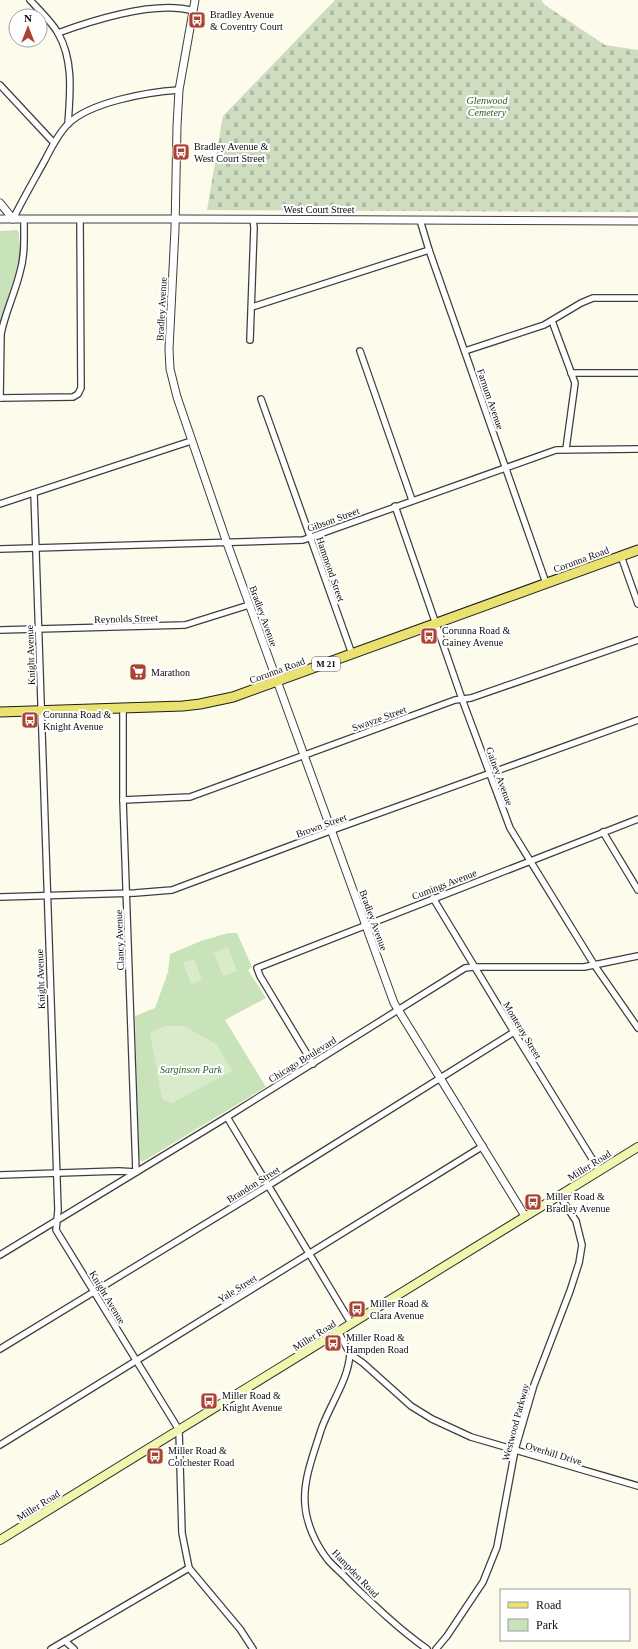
<svg xmlns="http://www.w3.org/2000/svg" width="638" height="1649" viewBox="0 0 638 1649" font-family="Georgia,serif">
<defs>
<pattern id="cemetery-stones" width="16" height="16" patternUnits="userSpaceOnUse"><rect width="16" height="16" fill="#cedcc0"/><path d="M2 7V4a2 2 0 0 1 4 0v3zM10 15v-3a2 2 0 0 1 4 0v3z" fill="#b0bba4"/></pattern>
</defs>
<rect width="100%" height="100%" fill="#fdfcec"/>
<g fill="#c8e3ba">
<path d="M17,230L19,233V258L16,272L0,323V231Z"/>
<path d="M228,933H237L252,967L248,970L266,998L225,1020L266,1087L142,1162L139,1158L135,1016L155,1008L168,972L170,954L201,941Z"/>
</g>
<path fill="url(#cemetery-stones)" d="M335,0H541L545,5L605,45L638,50V212L207,210L223,116Z"/>
<g fill="#daebcb">
<path d="M228,947L237,971L223,976L214,953Z"/>
<path d="M194,959L202,980L191,984L183,962Z"/>
<path d="M164,1026H184L202,1036L217,1045L232,1071L172,1103L162,1099L150,1033Z"/>
</g>
<g fill="none" stroke-linecap="round" stroke-linejoin="round">
<g stroke="#3e3e3e" stroke-width="8">
<g id="minor">
<path d="M30,0C39,10 51,21 58,33C74,61 70,94 68,124"/>
<path d="M58,33C94,20 156,0 193,11"/>
<path d="M0,85L54,143"/>
<path d="M13,219C23,199 34,180 45,160C51,148 58,134 68,124C90,102 148,92 179,90"/>
<path d="M420,220L429,250L546,583"/>
<path d="M252,307L429,250"/>
<path d="M552,321L575,383L566,449"/>
<path d="M250,340L254,228L253,219"/>
<path d="M360,351L412,500"/>
<path d="M465,351L544,325L581,303L593,298H638"/>
<path d="M571,373H638"/>
<path d="M0,398L73,397L78,394L81,388L80,219"/>
<path d="M0,398L1,334C5,313 15,293 20,272C25,256 24,237 24,220"/>
<path d="M261,399L352,654"/>
<path d="M34,493L58,1210L56,1230L179,1430L182,1533L189,1568L240,1629L253,1649"/>
<path d="M0,504L191,441"/>
<path d="M395,506L462,699L510,828L595,966L638,1028"/>
<path d="M0,549L303,540L556,450L638,449"/>
<path d="M621,556L638,604"/>
<path d="M0,630L185,625L249,605"/>
<path d="M123,800L190,797L455,700L471,698L638,640"/>
<path d="M603,832L638,890"/>
<path d="M0,897L135,893L172,890L338,828L638,720"/>
<path d="M433,898L514,1032L599,1170"/>
<path d="M313,1064L260,976L257,968L638,819"/>
<path d="M227,1117L351,1323"/>
<path d="M0,1175L119,1171L136,1172L123,800V708"/>
<path d="M0,1255L227,1117L465,968L474,967H584L638,956"/>
<path d="M338,1331L350,1354L363,1363L411,1406L432,1419L471,1437L638,1486"/>
<path d="M0,1349L274,1182L514,1032"/>
<path d="M350,1354C348,1381 330,1404 321,1430C314,1453 303,1479 305,1504C306,1523 316,1545 328,1560C335,1568 344,1575 351,1583C375,1606 400,1630 427,1649"/>
<path d="M0,1445L483,1146"/>
<path d="M65,1641L74,1649"/>
<path d="M51,1649L189,1568"/>
<path d="M436,1649L447,1636L483,1582L497,1547L515,1450L534,1385L570,1291L579,1263L582,1245L576,1221L559,1195"/>
</g>
</g>
<g stroke="#3e3e3e" stroke-width="9">
<g id="tertiary">
<path d="M195,0L179,90L177,126L175,229L169,349L170,369L177,397L227,543L394,1003L525,1216"/>
<path d="M0,203L13,219"/>
<path d="M0,219H184L638,221"/>
</g>
</g>
<g stroke="#2d2d2d" stroke-width="10">
<path id="secondary" d="M0,1540L638,1147"/>
</g>
<g stroke="#1c1c1c" stroke-width="11">
<path id="primary" d="M0,712L183,706L200,704L233,697L638,550"/>
</g>
<use href="#minor" stroke="#fff" stroke-width="5.5"/>
<use href="#tertiary" stroke="#fff" stroke-width="7"/>
<use href="#secondary" stroke="#f1f6ae" stroke-width="8"/>
<use href="#primary" stroke="#e9e170" stroke-width="9"/>
</g>
<defs>
<g id="bus-square" transform="scale(0.9)"><rect x="-9" y="-9" width="18" height="18" rx="4" fill="#ab4334" stroke="#fff"/><path d="M-5-6H5V4H4V6H2V4H-2V6H-4V4H-5ZM-3.5-4V0h7V-4ZM-3.5 1.2v1.5H-2V1.2ZM2 1.2v1.5H3.5V1.2Z" fill="#fff"/></g>
<g id="supermarket-square" transform="scale(0.9)"><rect x="-9" y="-9" width="18" height="18" rx="4" fill="#ab4334" stroke="#fff"/><path d="M-6-5.5h2.5l.6 2H6L4.5 2H-2.5L-4.4-4H-6ZM-1.5 3.2a1.3 1.3 0 1 0 .1 0ZM3 3.2a1.3 1.3 0 1 0 .1 0Z" fill="#fff"/></g>
</defs>
<g fill-rule="evenodd">
<use href="#bus-square" x="197" y="20"/>
<use href="#bus-square" x="181" y="152"/>
<use href="#bus-square" x="429" y="636"/>
<use href="#supermarket-square" x="138" y="672"/>
<use href="#bus-square" x="30" y="720"/>
<use href="#bus-square" x="533" y="1202"/>
<use href="#bus-square" x="357" y="1309"/>
<use href="#bus-square" x="333" y="1343"/>
<use href="#bus-square" x="209" y="1401"/>
<use href="#bus-square" x="155" y="1456"/>
</g>
<g text-anchor="middle" stroke-width="4" stroke-linejoin="round" paint-order="stroke">
<rect fill="#fff" stroke="#545454" stroke-width="1" x="312" y="657" width="28" height="14" rx="3"/>
<g font-size="9" font-weight="bold" fill="#0b0b0b">
<text x="326" y="667">M 21</text>
</g>
<g font-size="10" fill="#0b0b0b" stroke="#fff" text-anchor="start">
<text x="210" y="18">Bradley Avenue<tspan x="210" dy="12">&amp; Coventry Court</tspan></text>
<text x="194" y="150">Bradley Avenue &amp;<tspan x="194" dy="12">West Court Street</tspan></text>
<text x="442" y="634">Corunna Road &amp;<tspan x="442" dy="12">Gainey Avenue</tspan></text>
<text x="151" y="676">Marathon</text>
<text x="43" y="718">Corunna Road &amp;<tspan x="43" dy="12">Knight Avenue</tspan></text>
<text x="546" y="1200">Miller Road &amp;<tspan x="546" dy="12">Bradley Avenue</tspan></text>
<text x="370" y="1307">Miller Road &amp;<tspan x="370" dy="12">Clara Avenue</tspan></text>
<text x="346" y="1341">Miller Road &amp;<tspan x="346" dy="12">Hampden Road</tspan></text>
<text x="222" y="1399">Miller Road &amp;<tspan x="222" dy="12">Knight Avenue</tspan></text>
<text x="168" y="1454">Miller Road &amp;<tspan x="168" dy="12">Colchester Road</tspan></text>
</g>
<g font-size="10" font-style="italic" fill="#265b24" stroke="#fff">
<text x="487" y="104">Glenwood<tspan x="487" dy="12">Cemetery</tspan></text>
<text x="191" y="1073">Sarginson Park</text>
</g>
<g font-size="10" fill="#0b0b0b" stroke="#fff">
<text x="319" y="213">West Court Street</text>
<text transform="translate(161 309) rotate(-87)" y="4">Bradley Avenue</text>
<text transform="translate(491 399) rotate(71)" y="4">Farnum Avenue</text>
<text transform="translate(333 519) rotate(-20)" y="4">Gibson Street</text>
<text transform="translate(581 559) rotate(-20)" y="4">Corunna Road</text>
<text transform="translate(331 569) rotate(71)" y="4">Hammond Street</text>
<text transform="translate(264 616) rotate(70)" y="4">Bradley Avenue</text>
<text transform="translate(126 618) rotate(-2)" y="4">Reynolds Street</text>
<text transform="translate(30 655) rotate(-92)" y="4">Knight Avenue</text>
<text transform="translate(277 670) rotate(-20)" y="4">Corunna Road</text>
<text transform="translate(379 718) rotate(-20)" y="4">Swayze Street</text>
<text transform="translate(500 776) rotate(70)" y="4">Gainey Avenue</text>
<text transform="translate(321 825) rotate(-20)" y="4">Brown Street</text>
<text transform="translate(444 884) rotate(-21)" y="4">Cumings Avenue</text>
<text transform="translate(374 920) rotate(70)" y="4">Bradley Avenue</text>
<text transform="translate(119 940) rotate(-92)" y="4">Clancy Avenue</text>
<text transform="translate(40 979) rotate(-92)" y="4">Knight Avenue</text>
<text transform="translate(523 1030) rotate(59)" y="4">Monteray Street</text>
<text transform="translate(302 1059) rotate(-32)" y="4">Chicago Boulevard</text>
<text transform="translate(589 1165) rotate(-32)" y="4">Miller Road</text>
<text transform="translate(253 1184) rotate(-32)" y="4">Brandon Street</text>
<text transform="translate(237 1288) rotate(-32)" y="4">Yale Street</text>
<text transform="translate(108 1297) rotate(59)" y="4">Knight Avenue</text>
<text transform="translate(314 1335) rotate(-32)" y="4">Miller Road</text>
<text transform="translate(515 1422) rotate(-75)" y="4">Westwood Parkway</text>
<text transform="translate(554 1453) rotate(17)" y="4">Overhill Drive</text>
<text transform="translate(38 1505) rotate(-32)" y="4">Miller Road</text>
<text transform="translate(356 1573) rotate(46)" y="4">Hampden Road</text>
</g>
</g>
<rect x="500" y="1589" width="130" height="52" fill="#ffffff" stroke="#9d9d9d"/>
<rect x="508" y="1602" width="20" height="6" fill="#e9e170" stroke="#9d9d9d"/>
<text x="536" y="1609" font-size="12" fill="#0b0b0b">Road</text>
<rect x="508" y="1619" width="20" height="12" fill="#c8e3ba" stroke="#9d9d9d"/>
<text x="536" y="1629" font-size="12" fill="#0b0b0b">Park</text>
<g transform="translate(28 28)"><circle r="19" fill="#ffffff" stroke="#9d9d9d"/>
<path d="M0-3L7 15L0 10L-7 15Z" fill="#ab4334"/>
<text y="-6" font-size="11" font-weight="bold" text-anchor="middle" fill="#0b0b0b">N</text>
</g>
</svg>
